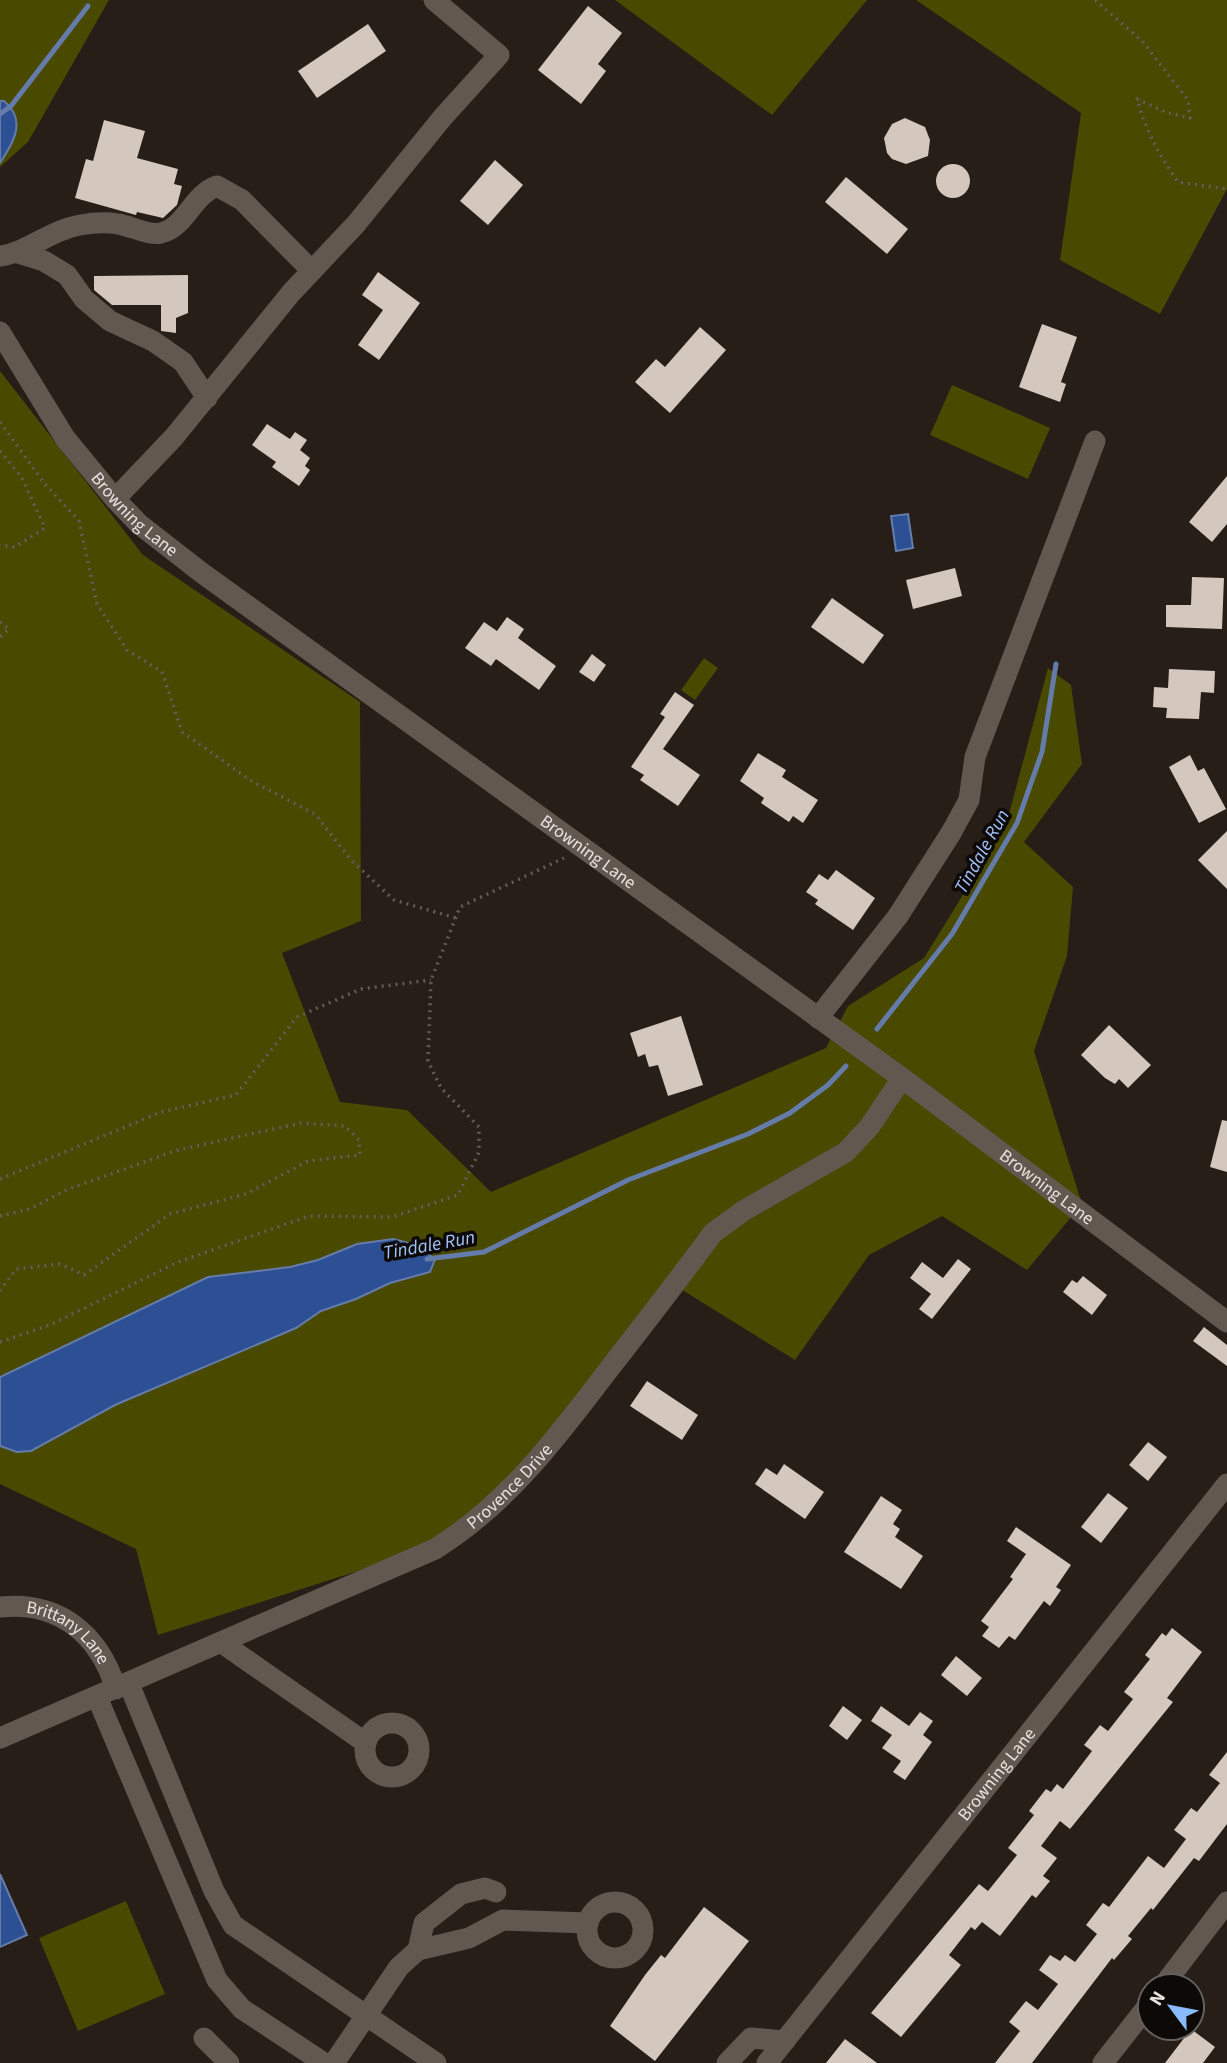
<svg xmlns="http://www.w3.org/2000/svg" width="1227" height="2063" viewBox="0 0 1227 2063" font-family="'Source Sans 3',sans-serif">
<rect width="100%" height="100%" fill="#261e17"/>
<g fill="#494900">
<path d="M0,0H109L28,142L0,167Z"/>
<path d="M615,0H867L772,115Z"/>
<path d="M916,0H1227V189L1160,314L1060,260L1081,113Z"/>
<path d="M0,371L143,555L360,702L361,921L282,953L340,1102L407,1110L491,1192L826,1048L848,1006L924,958L1006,825L1048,668L1071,685L1082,764L1024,842L1073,887L1067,956L1034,1051L1082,1204L1027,1270L942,1216L869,1255L795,1360L671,1283L461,1538L158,1635L136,1549L0,1484Z"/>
<path d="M952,385L1050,428L1028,479L930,435Z"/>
<path d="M704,658L718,668L695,700L681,690Z"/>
<path d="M126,1901L165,1994L78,2031L39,1938Z"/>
</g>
<g fill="#2d5094" stroke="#657caa" stroke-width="2">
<path d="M0,101H4C27,120 14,142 0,163Z"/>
<path d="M908,514L913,548L896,551L891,516Z"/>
<path d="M393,1239L416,1245L435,1259L430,1272L390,1283L356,1299L321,1311L296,1328L115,1405L31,1451L17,1452L0,1446V1377L208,1277L290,1267L318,1260L357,1244Z"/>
<path d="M0,1874L27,1935L0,1947Z"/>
</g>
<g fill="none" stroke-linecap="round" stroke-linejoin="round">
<g stroke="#657caa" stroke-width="5">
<path d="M0,114L11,106L88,6"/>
<path d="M877,1029L952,934L1017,823L1042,752L1056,664"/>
<path d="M427,1259L484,1252L628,1180L748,1134L790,1113L828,1085L846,1066"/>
</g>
</g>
<g fill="#d3c7be">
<path d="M588,6L622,33L598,64L606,71L581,104L538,70Z"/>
<path d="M368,24L386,51L317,98L298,71Z"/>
<path d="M905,118L925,127L930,140L928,156L906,164L892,159L887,153L884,138L892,124Z"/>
<path d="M104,120L145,131L137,158L178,169L174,184L182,186L177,205L163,218L137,212L136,215L75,198L86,159L93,161Z"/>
<path d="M495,160L523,185L488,225L460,201Z"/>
<circle cx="953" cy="181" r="17"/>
<path d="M846,177L908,229L887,254L825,202Z"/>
<path d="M378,272L420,303L379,360L358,345L383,310L362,295Z"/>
<path d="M188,275V313L176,318V333L161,331V305H112L94,290V276Z"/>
<path d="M1042,324L1077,337L1061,382L1066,384L1060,402L1019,387Z"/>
<path d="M700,327L726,350L670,413L635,382L656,359L665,367Z"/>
<path d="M267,424L290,439L295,432L307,440L300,450L310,458L305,466L310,470L299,486L272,467L276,462L252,445Z"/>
<path d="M1227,476V524L1212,542L1189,522Z"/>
<path d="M955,568L962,596L913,609L906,580Z"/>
<path d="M1192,577L1224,578L1222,629L1166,627V605H1191Z"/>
<path d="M832,598L884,635L863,664L811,627Z"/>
<path d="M507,617L524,629L518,638L556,666L539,690L496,659L491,666L465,648L484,622L497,631Z"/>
<path d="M592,654L606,665L594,682L579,672Z"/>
<path d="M1169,669L1215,671L1214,693L1201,692L1199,719L1166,718L1167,708L1153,707L1154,687L1168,688Z"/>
<path d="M675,692L694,705L663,749L700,775L678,806L640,780L644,775L631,767L665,717L660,714Z"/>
<path d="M758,753L786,770L782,777L818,800L803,823L793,816L789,822L761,803L764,798L740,781Z"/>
<path d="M1190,755L1198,771L1204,768L1226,809L1199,823L1169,767Z"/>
<path d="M1227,831V889L1198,860Z"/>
<path d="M836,870L875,898L853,930L815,904L818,900L806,892L819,874L828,880Z"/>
<path d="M681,1016L703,1085L668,1096L658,1065L649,1067L645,1054L638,1057L630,1033Z"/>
<path d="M1109,1025L1151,1065L1128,1088L1119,1079L1115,1084L1105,1078L1081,1055Z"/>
<path d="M1222,1120L1227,1121V1172L1210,1167Z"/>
<path d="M958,1259L971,1269L932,1319L919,1309L931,1294L910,1278L922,1262L943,1278Z"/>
<path d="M1083,1276L1107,1295L1092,1315L1063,1292L1072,1280L1077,1283Z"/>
<path d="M1204,1327L1227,1345V1366L1193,1341Z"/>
<path d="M647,1381L698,1415L682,1440L630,1406Z"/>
<path d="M1148,1442L1167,1457L1148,1481L1129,1465Z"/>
<path d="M784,1464L824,1492L805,1519L755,1484L766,1468L777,1475Z"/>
<path d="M1108,1493L1128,1508L1101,1543L1081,1527Z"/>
<path d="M881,1496L902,1510L893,1524L900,1529L895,1537L923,1556L901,1589L844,1552Z"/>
<path d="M1016,1527L1071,1565L1056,1587L1061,1590L1050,1606L1044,1601L1015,1640L1009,1636L999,1648L982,1636L989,1627L981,1621L1013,1579L1010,1577L1026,1554L1007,1541Z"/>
<path d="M1172,1628L1202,1652L1167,1698L1173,1702L1070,1829L1060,1821L1041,1846L1057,1858L1043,1876L1050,1881L1036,1898L1032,1895L1000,1936L982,1922L975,1930L971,1927L949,1955L961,1965L901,2037L871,2013L979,1884L988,1891L1017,1855L1008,1848L1034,1815L1029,1811L1046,1789L1051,1792L1057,1784L1063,1789L1092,1751L1084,1745L1100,1725L1108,1731L1133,1699L1124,1692L1150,1659L1145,1655L1162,1633L1166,1636Z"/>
<path d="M956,1656L982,1678L967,1696L941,1675Z"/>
<path d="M843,1706L862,1720L847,1740L829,1726Z"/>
<path d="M881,1706L909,1726L920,1712L933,1721L923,1735L932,1742L905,1780L893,1772L901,1761L882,1748L892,1735L871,1721Z"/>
<path d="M1227,1752V1824L1199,1861L1194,1858L1153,1910L1151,1908L1128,1936L1132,1939L1114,1960L1112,1958L1032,2063H995L1020,2031L1009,2022L1026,2001L1038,2010L1058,1984L1039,1970L1050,1955L1060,1961L1065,1955L1075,1962L1097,1934L1086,1925L1103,1903L1109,1907L1148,1856L1164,1868L1186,1839L1174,1830L1191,1808L1197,1812L1220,1783L1209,1775Z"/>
<path d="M704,1907L749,1941L655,2061L610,2026L645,1975L661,1955L665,1958Z"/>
<path d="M1191,2029L1215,2047L1203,2063H1165Z"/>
<path d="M845,2039L877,2063H826Z"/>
</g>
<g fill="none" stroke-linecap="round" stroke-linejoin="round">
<g stroke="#645c56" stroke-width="3.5" stroke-dasharray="2 5" stroke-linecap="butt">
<path d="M1095,0L1143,42L1188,100L1190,118L1165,112L1137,99C1146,131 1159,155 1178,182L1227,189"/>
<path d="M0,422L44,483L79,521L97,604L127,650L162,672L182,732L253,782L315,814L351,860L394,900L456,918"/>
<path d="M0,451L22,478L45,528L15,547L0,545"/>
<path d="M0,622L9,629L0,637"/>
<path d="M0,1179L161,1112L236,1095L297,1017L361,989L431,980"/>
<path d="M0,1216L30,1209L66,1190L178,1150L301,1123L345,1126L359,1140L360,1155L308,1161L246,1194L170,1214L84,1275L60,1264L16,1269L0,1291"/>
<path d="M0,1342L50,1325L178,1262L309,1216L392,1217L458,1195L479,1152V1127L441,1088L428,1061L431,980L460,907L564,858"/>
</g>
<g stroke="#625850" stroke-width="21">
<path d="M18,253L44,261L67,275L84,299L110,321L153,341L183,362L207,398"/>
<path d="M0,256C29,252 50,230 80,225C91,223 107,222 118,224C131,226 149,236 161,233C186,227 192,195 217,186L242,200L312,271"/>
<path id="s1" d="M0,332L65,438L115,499L139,524L202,573L902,1078L1227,1322"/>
<path d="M115,499L174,437L291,293L356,224L443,117L499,55L434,0"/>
<path d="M818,1018L898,916L951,833L969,800L975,757L1095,441"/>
<path id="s2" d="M0,1607C59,1601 99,1634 116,1689"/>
<path d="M222,1643L366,1743"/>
<path d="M129,1684L214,1891L233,1925L436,2063"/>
<path d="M97,1697L217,1980L242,2009L324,2063"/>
<circle cx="392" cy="1750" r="27"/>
<path id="s3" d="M0,1738L435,1549C506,1505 556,1439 606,1373C642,1327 678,1280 713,1233L743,1211L846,1152L870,1126L902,1078"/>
<circle cx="615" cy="1930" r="28"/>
<path d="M418,1950L424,1923L461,1894L485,1888L496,1892"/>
<path d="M1163,1986L1227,1902"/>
<path d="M204,2038L229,2063"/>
<path d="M334,2063L399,1967L418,1950L469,1938L503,1920L588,1923"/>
<path d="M727,2063L751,2038L785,2041"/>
<path id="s4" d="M767,2063L1227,1484"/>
<path d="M1103,2063L1150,2003"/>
</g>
</g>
<g text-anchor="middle" stroke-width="7" stroke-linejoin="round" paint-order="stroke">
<g font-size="18" fill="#e9e3df" stroke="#0c0906">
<text dy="6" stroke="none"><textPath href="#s1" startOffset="228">Browning Lane</textPath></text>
<text dy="6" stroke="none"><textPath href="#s1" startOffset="794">Browning Lane</textPath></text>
<text dy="6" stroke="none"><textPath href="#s1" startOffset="1362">Browning Lane</textPath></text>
<text dy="6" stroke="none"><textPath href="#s3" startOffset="572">Provence Drive</textPath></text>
<text dy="6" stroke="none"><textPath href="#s2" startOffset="77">Brittany Lane</textPath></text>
<text dy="6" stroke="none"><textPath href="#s4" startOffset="369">Browning Lane</textPath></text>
</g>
<g font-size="19" font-style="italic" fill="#a3c3fd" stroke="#0c0906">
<text transform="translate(981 851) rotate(-61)" y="7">Tindale Run</text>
<text transform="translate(429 1244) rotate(-10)" y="7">Tindale Run</text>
</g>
</g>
<g transform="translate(1171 2007) rotate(302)"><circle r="33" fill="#0c0906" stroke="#64605d" stroke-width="2"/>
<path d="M0-5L12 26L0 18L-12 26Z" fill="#89bafc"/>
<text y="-10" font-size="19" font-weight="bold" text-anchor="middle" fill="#e9e3df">N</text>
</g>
</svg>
